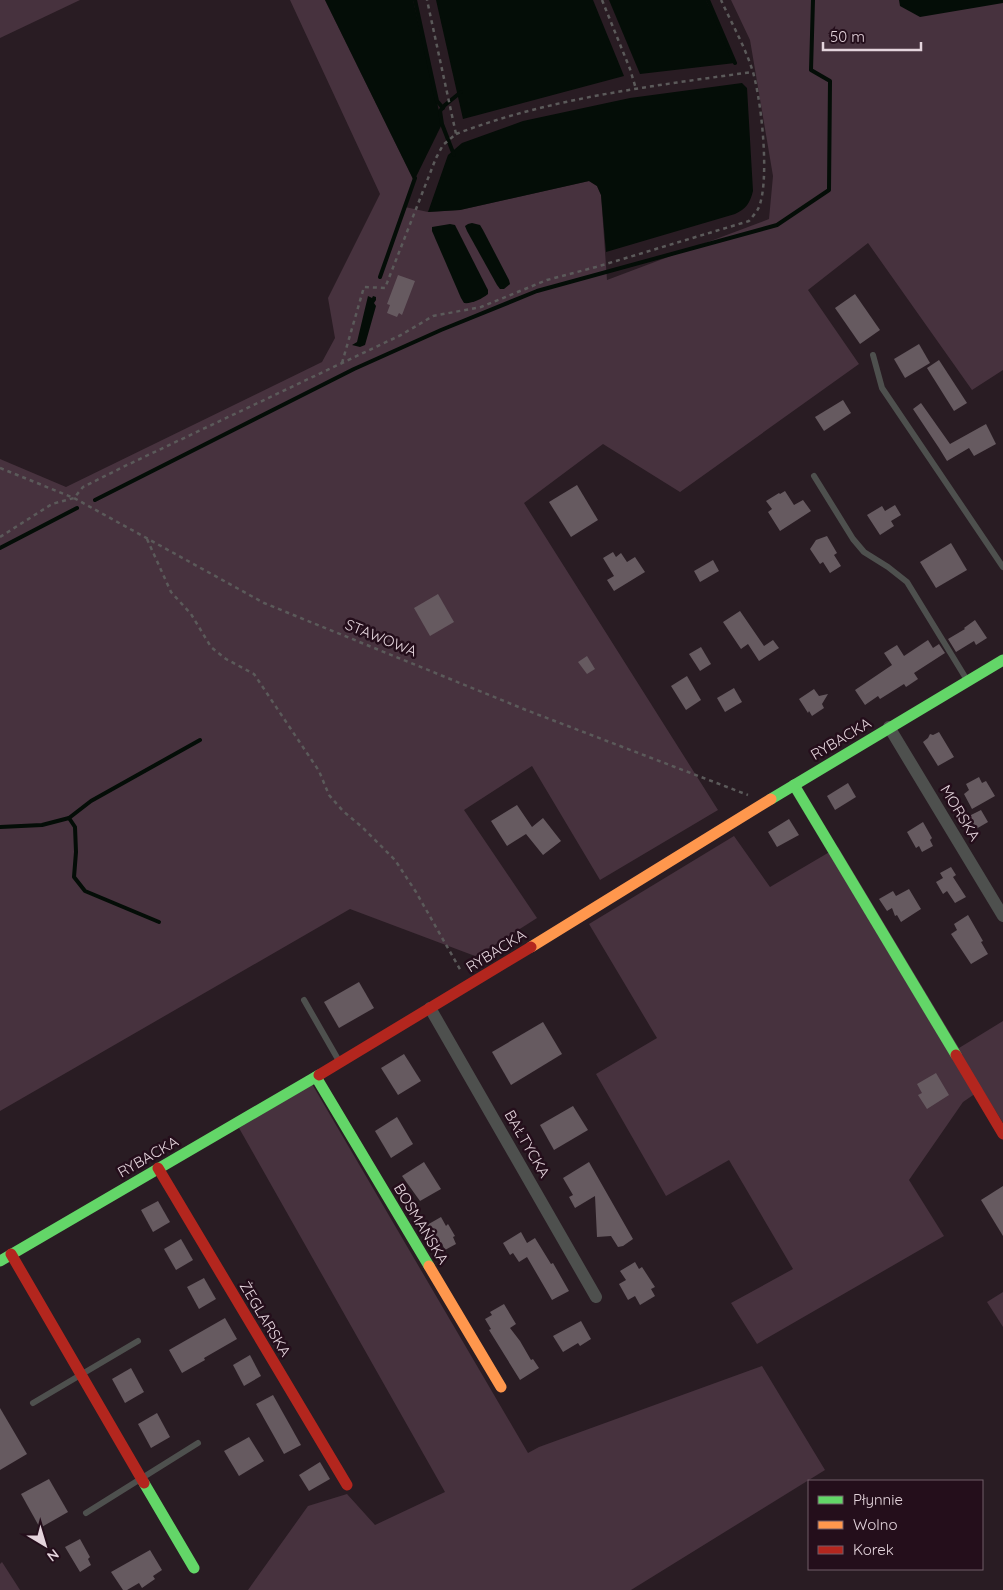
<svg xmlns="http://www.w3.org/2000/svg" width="1003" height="1590" viewBox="0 0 1003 1590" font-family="Quicksand,sans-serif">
<rect width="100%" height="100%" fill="#291c23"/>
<g fill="#47323e">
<path d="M0,0H80L0,38Z"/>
<path d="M290,0H325L414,181L405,207L428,212L460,210L589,181L597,186L601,195L607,280L769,219L773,176L750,40L731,0H1003V370L972,390L868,243L808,290L859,364L680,492L603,444L524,503L718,810L600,880L532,766L464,810L537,918L498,943L475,956L350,909L0,1111V459L66,487L322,362L335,338L328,298L380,194Z"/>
<path d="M734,836L770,887L838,847L959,1048L1003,1021V1123L982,1089L963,1102L909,1180L944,1236L757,1344L731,1303L793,1269L729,1160L666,1196L596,1074L657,1038L589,924Z"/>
<path d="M312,1084L528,1453L539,1447L762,1366L825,1470L631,1590H248L308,1506L347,1494L375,1525L445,1492L239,1128Z"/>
<path d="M1003,1292V1327L987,1302Z"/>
<path d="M2,1562L20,1590H0V1564Z"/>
</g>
<g fill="#040d07">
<path d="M325,0H413L442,124L414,181Z"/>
<path d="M436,0H593L624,76L463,119Z"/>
<path d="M609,0H706L735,63L640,74Z"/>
<path d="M899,0H1003V3L920,17L900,6Z"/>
<path d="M742,83L747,88L753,191C750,203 746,209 735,214L606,252L601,195L597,186L589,181L460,210L428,212L448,155L462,143L523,121L630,98Z"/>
<path d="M472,223L480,225L483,230L509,280L510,284L504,289H500L497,285L467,231L465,226L468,224Z"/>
<path d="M450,224L455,225L488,290V294C482,299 471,304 464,303L461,298L432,231V227Z"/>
<path d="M368,296L372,298L373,296L376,297V300L374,303L376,306L365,345L360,347L352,345L357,342Z"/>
</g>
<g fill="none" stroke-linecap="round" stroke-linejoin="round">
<g stroke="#040d07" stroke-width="4">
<path d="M415,0L437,101L443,108"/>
<path d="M708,0L735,63"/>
<path d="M454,155L442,124L440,111L445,105L461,92"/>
<path d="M380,277L415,178"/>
<path d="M95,500L354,369L441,330L537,291L777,225L829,190L830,81L811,70L813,0"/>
<path d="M0,548L77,508"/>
<path d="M69,818L75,827L76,852L74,877L85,891L159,922"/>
<path d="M0,827L42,825L69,818L91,801L200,740"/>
</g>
</g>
<g fill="#665a60">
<path d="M398,275L415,281L402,315L399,313L397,317L387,313L390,305L387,304Z"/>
<path d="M855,294L880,330L860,344L835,308Z"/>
<path d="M919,344L930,363L905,378L894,359Z"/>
<path d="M939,360L967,403L954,411L927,368Z"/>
<path d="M843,400L851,413L824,431L815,417Z"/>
<path d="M921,403L950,444L986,424L996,444L974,456L969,448L947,461L939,448L913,409Z"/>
<path d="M577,485L598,520L571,537L549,502Z"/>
<path d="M785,491L794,505L803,500L811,511L780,531L768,512L772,509L766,501L779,493L780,494Z"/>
<path d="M895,505L901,515L891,521L894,526L880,535L867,515L882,506L885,511Z"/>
<path d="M827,536L837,553L834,555L841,566L830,573L823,562L820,564L810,549L816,540Z"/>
<path d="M951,543L967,570L936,588L920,562Z"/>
<path d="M613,552L616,557L621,553L627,562L635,557L645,572L614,591L607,580L614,576L603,558Z"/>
<path d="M713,560L719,571L700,582L694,571Z"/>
<path d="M438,594L454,622L430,636L414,608Z"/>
<path d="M740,611L764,646L773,640L779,648L759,661L748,644L741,649L723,622Z"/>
<path d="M975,620L987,638L976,645L974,641L956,652L948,639L965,629L964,628Z"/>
<path d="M928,640L933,648L939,644L945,653L914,673L918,679L906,687L904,684L880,699L878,696L865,705L855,690L892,665L884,653L897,645L904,656Z"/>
<path d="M701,647L711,664L700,671L689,654Z"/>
<path d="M587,656L595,669L587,674L578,662Z"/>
<path d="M687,676L701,700L686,710L671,686Z"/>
<path d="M734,688L742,702L725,712L717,698Z"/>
<path d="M814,689L819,696L828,694L822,704L824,708L812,716L809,711L808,713L799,699Z"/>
<path d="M939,732L954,757L938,766L923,742L928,738L930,734L933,735Z"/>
<path d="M979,777L982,783L986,781L995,796L972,809L964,794L969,790L966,784Z"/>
<path d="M848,783L856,797L835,810L827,796Z"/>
<path d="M517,805L532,827L543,818L561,841L543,855L526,834L507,846L491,821Z"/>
<path d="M981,810L988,822L976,829L969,816Z"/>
<path d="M789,819L799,835L777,847L768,832Z"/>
<path d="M923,822L932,838L930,840L933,846L922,852L919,846L916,848L907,832Z"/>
<path d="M951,867L956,875L953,877L966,897L955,903L947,891L943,894L936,882L943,878L940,873Z"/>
<path d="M909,889L921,909L901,922L897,915L895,916L892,908L887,911L879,899L893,891L896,896Z"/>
<path d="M968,915L983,941L981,942L988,954L971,964L951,934L957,930L954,924Z"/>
<path d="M359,982L374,1008L339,1028L324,1002Z"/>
<path d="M543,1022L562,1054L511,1085L492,1052Z"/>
<path d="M404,1054L421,1081L398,1095L381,1068Z"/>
<path d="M936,1073L949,1095L927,1109L918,1095L922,1093L917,1084Z"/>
<path d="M573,1106L588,1130L554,1150L540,1125Z"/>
<path d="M397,1117L413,1144L391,1158L375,1131Z"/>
<path d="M424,1162L441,1189L420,1201L402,1176Z"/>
<path d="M589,1162L633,1239L623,1246L618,1247L611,1236L597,1237L595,1196L575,1208L569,1197L573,1195L563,1178Z"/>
<path d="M1003,1186V1236L981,1200Z"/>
<path d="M158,1201L170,1222L153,1232L141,1210Z"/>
<path d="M441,1217L446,1226L448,1224L455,1236L453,1237L456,1244L445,1250L442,1244L439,1245L427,1225Z"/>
<path d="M521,1232L527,1243L535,1238L551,1264L553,1263L569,1291L552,1300L527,1257L519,1262L513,1253L510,1255L503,1243Z"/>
<path d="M181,1239L193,1260L176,1270L164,1249Z"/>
<path d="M635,1262L639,1269L642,1267L655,1287L651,1289L655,1296L640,1305L635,1296L628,1300L619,1284L626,1280L620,1271Z"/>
<path d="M204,1278L216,1299L199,1309L187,1287Z"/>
<path d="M504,1304L516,1324L510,1328L520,1341L531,1360L533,1359L539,1368L520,1380L489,1330L491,1329L485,1319L492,1315L490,1312Z"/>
<path d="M225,1318L237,1339L204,1358L205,1360L182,1373L169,1350Z"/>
<path d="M581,1321L591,1339L580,1346L578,1343L563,1352L553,1336Z"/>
<path d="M250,1355L261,1376L244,1386L233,1365Z"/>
<path d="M131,1368L144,1392L125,1403L112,1379Z"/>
<path d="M273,1395L301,1445L284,1454L256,1404Z"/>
<path d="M0,1408L27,1454L0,1470Z"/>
<path d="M157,1413L170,1437L151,1448L138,1424Z"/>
<path d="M249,1437L264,1461L239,1476L224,1451Z"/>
<path d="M320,1462L330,1479L309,1491L299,1475Z"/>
<path d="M49,1479L68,1512L40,1528L21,1494Z"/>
<path d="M80,1539L90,1557L88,1559L91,1565L80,1572L65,1547Z"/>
<path d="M150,1550L162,1570L153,1576L155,1579L142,1588L139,1583L127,1590H123L111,1572Z"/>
</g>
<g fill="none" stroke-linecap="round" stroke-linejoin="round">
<g stroke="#5b5a5a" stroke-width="2.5" stroke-dasharray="4 4" stroke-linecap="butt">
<path d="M602,0L630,69L636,89"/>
<path d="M456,134C550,98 652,86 752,72"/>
<path d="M342,363L364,287L385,288L436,158L443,145L456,134L427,0"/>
<path d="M0,468L74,498L264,603L526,710L748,795"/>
<path d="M0,537L52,504L74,498L83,487L123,467L401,335L433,316L481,307L547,280L596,267L749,221C752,217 756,213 758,209C771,183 761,93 751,66C743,43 731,22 721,0"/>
<path d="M147,539L171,592L191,614L211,647L226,659L254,674L319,771L329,795L343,811L362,827L395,860L416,892L461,971"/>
</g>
<g stroke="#4e504e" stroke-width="6">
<path d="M873,355L882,388L1003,567"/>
<path d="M814,476L853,539L864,552L888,567L907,582L967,680"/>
<path d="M304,1000L339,1061"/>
<path d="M33,1403L138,1341"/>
<path d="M86,1513L198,1443"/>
</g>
<g stroke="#4e504e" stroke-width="12">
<path d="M889,727L1003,916"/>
<path d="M430,1008L596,1297"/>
</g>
<g stroke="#63d668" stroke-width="11">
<path d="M794,785L956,1055"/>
<path d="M771,799L1003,660"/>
<path d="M316,1077L429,1266"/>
<path d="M0,1261L319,1075"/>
<path d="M144,1483L194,1568"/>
</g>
<g stroke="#ff974d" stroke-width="11">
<path d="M531,947L771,799"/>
<path d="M429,1266L501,1387"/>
</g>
<g stroke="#b3261e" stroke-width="11">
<path d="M956,1055L1003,1134"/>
<path d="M319,1075L531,947"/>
<path d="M158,1168L347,1485"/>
<path d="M11,1254L144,1483"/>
</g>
</g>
<g text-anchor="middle" stroke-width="5" stroke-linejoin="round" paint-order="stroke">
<g font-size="15" fill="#e4d4dc" stroke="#240e1b">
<text transform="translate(381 638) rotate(22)" y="5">STAWOWA</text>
<text transform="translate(841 739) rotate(-31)" y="5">RYBACKA</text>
<text transform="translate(960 813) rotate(59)" y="5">MORSKA</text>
<text transform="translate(496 951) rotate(-32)" y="5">RYBACKA</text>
<text transform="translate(527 1144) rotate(60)" y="5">BAŁTYCKA</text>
<text transform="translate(148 1157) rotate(-30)" y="5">RYBACKA</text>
<text transform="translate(421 1224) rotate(59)" y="5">BOSMAŃSKA</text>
<text transform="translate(265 1319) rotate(59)" y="5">ŻEGLARSKA</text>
</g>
</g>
<rect x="808" y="1480" width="175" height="90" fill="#240e1b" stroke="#715d68"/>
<rect x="818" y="1496" width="25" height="8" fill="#63d668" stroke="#715d68"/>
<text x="853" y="1505" font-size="15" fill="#e4d4dc">Płynnie</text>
<rect x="818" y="1521" width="25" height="8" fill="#ff974d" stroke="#715d68"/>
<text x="853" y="1530" font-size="15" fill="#e4d4dc">Wolno</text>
<rect x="818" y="1546" width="25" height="8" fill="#b3261e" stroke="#715d68"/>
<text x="853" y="1555" font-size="15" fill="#e4d4dc">Korek</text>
<g transform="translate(45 1545) rotate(142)" stroke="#240e1b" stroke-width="4" paint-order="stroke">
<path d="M0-4L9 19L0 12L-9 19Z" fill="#e4d4dc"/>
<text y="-8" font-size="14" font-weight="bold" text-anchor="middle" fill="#e4d4dc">N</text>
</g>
<path d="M823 42v8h98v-8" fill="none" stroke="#e4d4dc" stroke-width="2.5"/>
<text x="830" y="42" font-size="15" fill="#e4d4dc" stroke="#240e1b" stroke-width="4" paint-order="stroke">50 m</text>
</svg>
